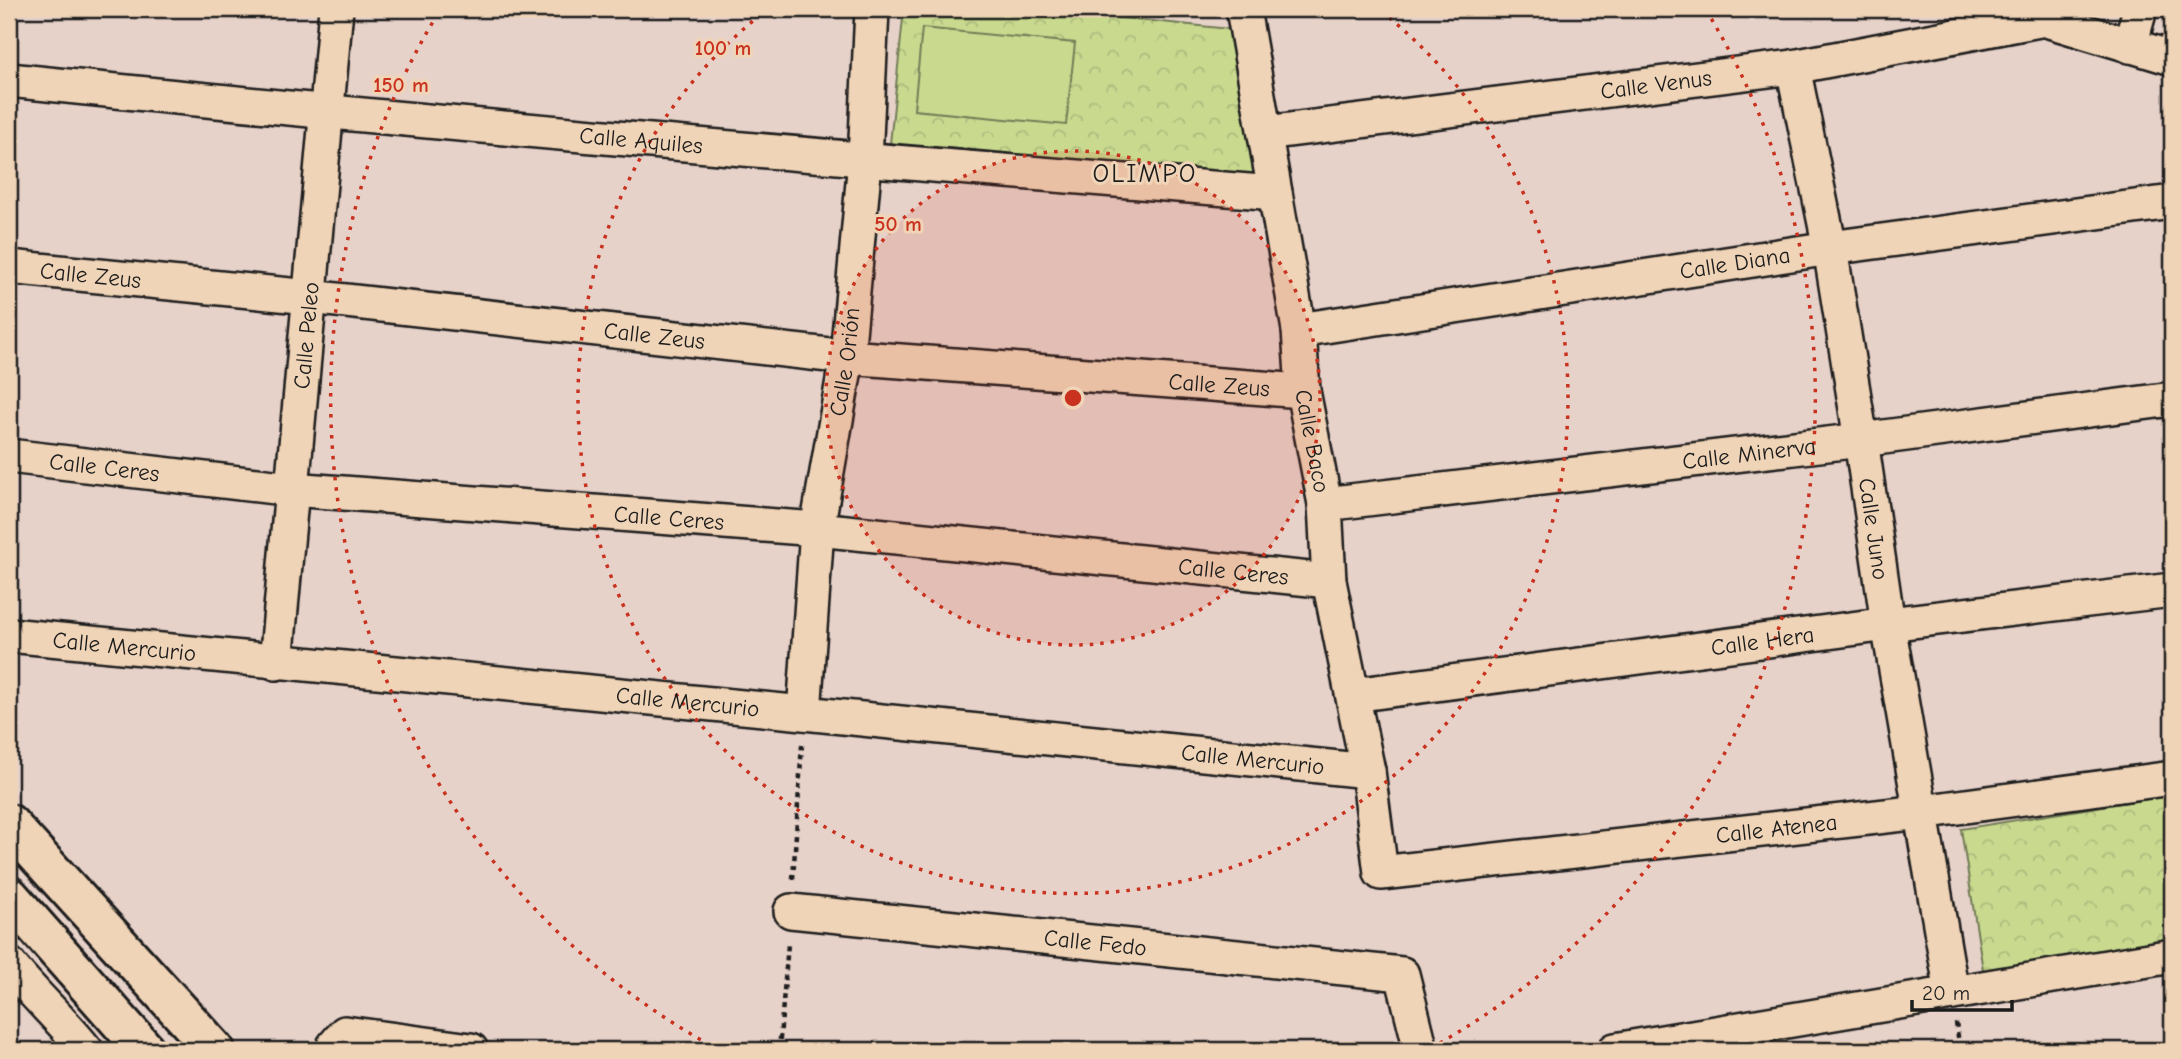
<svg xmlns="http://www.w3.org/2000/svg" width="2181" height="1059" viewBox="0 0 2181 1059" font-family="'Comic Neue',sans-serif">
<defs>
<pattern id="park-crowns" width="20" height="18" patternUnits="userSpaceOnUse" patternTransform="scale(1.75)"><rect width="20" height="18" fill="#c9da8f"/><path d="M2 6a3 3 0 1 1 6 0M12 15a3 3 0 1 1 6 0" fill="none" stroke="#acba7b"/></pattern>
</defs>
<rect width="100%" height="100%" fill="#e7d2ca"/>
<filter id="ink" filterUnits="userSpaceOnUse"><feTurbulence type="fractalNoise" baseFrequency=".0143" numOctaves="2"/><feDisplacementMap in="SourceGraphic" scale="14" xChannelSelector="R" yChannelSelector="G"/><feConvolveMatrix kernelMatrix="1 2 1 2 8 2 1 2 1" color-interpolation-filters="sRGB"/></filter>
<g filter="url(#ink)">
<g fill="url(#park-crowns)" stroke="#727b56" stroke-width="2">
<path d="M904,9H1035L1229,29L1259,182L890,144Z"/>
<path d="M2172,795V940L1983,970L1961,829Z"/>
</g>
<path fill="#c9da8f" stroke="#727b56" stroke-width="2" d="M922,28L1075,43L1066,125L914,110Z"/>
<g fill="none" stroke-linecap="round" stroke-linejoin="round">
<g stroke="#1c1c1c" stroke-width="38">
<g id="street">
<path id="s1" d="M1243,9L1299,330L1303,391L1325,504L1329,581L1368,771L1381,873L1921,812L2172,778"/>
<path d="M2023,13L2172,58"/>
<path d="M2130,46L2140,9"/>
<path id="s2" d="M1793,67L1830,248L1861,440L1888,624L1952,993"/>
<path id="s3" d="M9,80C431,124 853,159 1275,193"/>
<path id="s4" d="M1265,133L1793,67L2045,19"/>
<path id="s5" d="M9,267L310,297L847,357L1303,391"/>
<path id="s6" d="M1299,330L1830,248L2172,202"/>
<path id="s7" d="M9,456L291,489L817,529L1329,581"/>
<path id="s8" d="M1325,504L1861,440L2172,399"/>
<path id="s9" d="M9,635L804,713L1368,771"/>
<path id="s10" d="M276,663L336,9"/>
<path id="s11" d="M1353,695L1888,624L2172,590"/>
<path id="s12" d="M804,713L817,529L847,357L865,160L872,9"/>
<path id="s13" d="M791,911L1402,974L1421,1050"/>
<path d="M9,964C33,994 62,1020 86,1050"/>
<path d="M334,1050V1046L345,1033L471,1050"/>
<path d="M1615,1050L2172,956"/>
</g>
</g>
<g stroke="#1c1c1c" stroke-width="44">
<g id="primary">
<path d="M9,824L215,1050"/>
<path d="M9,896L145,1050"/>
</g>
</g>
<g stroke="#1c1c1c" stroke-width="4.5" stroke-dasharray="5 5" stroke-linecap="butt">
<path d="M793,879L802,745"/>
<path d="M1956,1023L1960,1050"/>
<path d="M779,1050L788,944"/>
</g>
<use href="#street" stroke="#f0d4b7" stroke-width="33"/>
<use href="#primary" stroke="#f0d4b7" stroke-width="38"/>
</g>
</g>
<circle cx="1073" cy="398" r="247" fill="#c8321e" fill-opacity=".12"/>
<g fill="none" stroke="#c8321e" stroke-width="3.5" stroke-dasharray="3.5 7">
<circle cx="1073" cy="398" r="247"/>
<path d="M1381 11A495 495 0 1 1 765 11"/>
<path d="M719 1050A742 742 0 0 1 440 10M1706 10A742 742 0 0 1 1427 1050"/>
</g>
<g text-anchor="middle" stroke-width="6" stroke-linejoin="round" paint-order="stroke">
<g font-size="23" fill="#1c1c1c" stroke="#f0d4b7">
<text dy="8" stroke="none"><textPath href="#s4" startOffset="394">Calle Venus</textPath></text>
<text dy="8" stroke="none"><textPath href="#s3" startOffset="635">Calle Aquiles</textPath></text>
<text dy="8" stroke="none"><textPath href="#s6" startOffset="441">Calle Diana</textPath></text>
<text dy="8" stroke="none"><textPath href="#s5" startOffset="82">Calle Zeus</textPath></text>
<text dy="8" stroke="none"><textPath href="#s5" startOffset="649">Calle Zeus</textPath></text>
<text dy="8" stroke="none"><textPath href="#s10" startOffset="329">Calle Peleo</textPath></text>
<text dy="8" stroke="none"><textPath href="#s12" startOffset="354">Calle Orión</textPath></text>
<text dy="8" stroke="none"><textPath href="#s5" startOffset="1216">Calle Zeus</textPath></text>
<text dy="8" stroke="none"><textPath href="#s1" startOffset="438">Calle Baco</textPath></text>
<text dy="8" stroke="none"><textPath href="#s8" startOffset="427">Calle Minerva</textPath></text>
<text dy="8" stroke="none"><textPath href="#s7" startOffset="96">Calle Ceres</textPath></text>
<text dy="8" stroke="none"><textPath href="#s7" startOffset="663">Calle Ceres</textPath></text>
<text dy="8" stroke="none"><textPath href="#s2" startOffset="469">Calle Juno</textPath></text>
<text dy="8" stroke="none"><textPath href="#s7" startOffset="1230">Calle Ceres</textPath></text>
<text dy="8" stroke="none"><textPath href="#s11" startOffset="413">Calle Hera</textPath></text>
<text dy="8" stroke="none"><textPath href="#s9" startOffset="116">Calle Mercurio</textPath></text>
<text dy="8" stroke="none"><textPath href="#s9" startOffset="682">Calle Mercurio</textPath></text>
<text dy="8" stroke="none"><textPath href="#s9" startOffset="1250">Calle Mercurio</textPath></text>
<text dy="8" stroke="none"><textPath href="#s1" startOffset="1274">Calle Atenea</textPath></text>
<text dy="8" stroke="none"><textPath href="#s13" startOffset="306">Calle Fedo</textPath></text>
</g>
<g font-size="26" letter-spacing="2" fill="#1c1c1c" stroke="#f0d4b7">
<text x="1145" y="182">OLIMPO</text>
</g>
</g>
<circle cx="1073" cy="398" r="10" fill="#c8321e" stroke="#f0d4b7" stroke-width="3.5"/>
<g font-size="21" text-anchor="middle" font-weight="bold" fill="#c8321e" stroke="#f0d4b7" stroke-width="6" stroke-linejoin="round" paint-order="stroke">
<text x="723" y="55">100 m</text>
<text x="401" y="92">150 m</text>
<text x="898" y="231">50 m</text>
</g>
<rect width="2181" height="1059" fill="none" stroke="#f0d4b7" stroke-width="35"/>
<rect x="18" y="18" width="2146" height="1024" fill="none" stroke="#1c1c1c" stroke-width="2.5" filter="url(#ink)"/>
<path d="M1912 1000v10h100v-10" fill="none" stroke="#1c1c1c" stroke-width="3.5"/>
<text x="1922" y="1000" font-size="21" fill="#1c1c1c" stroke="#f0d4b7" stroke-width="5" paint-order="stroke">20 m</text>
</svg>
